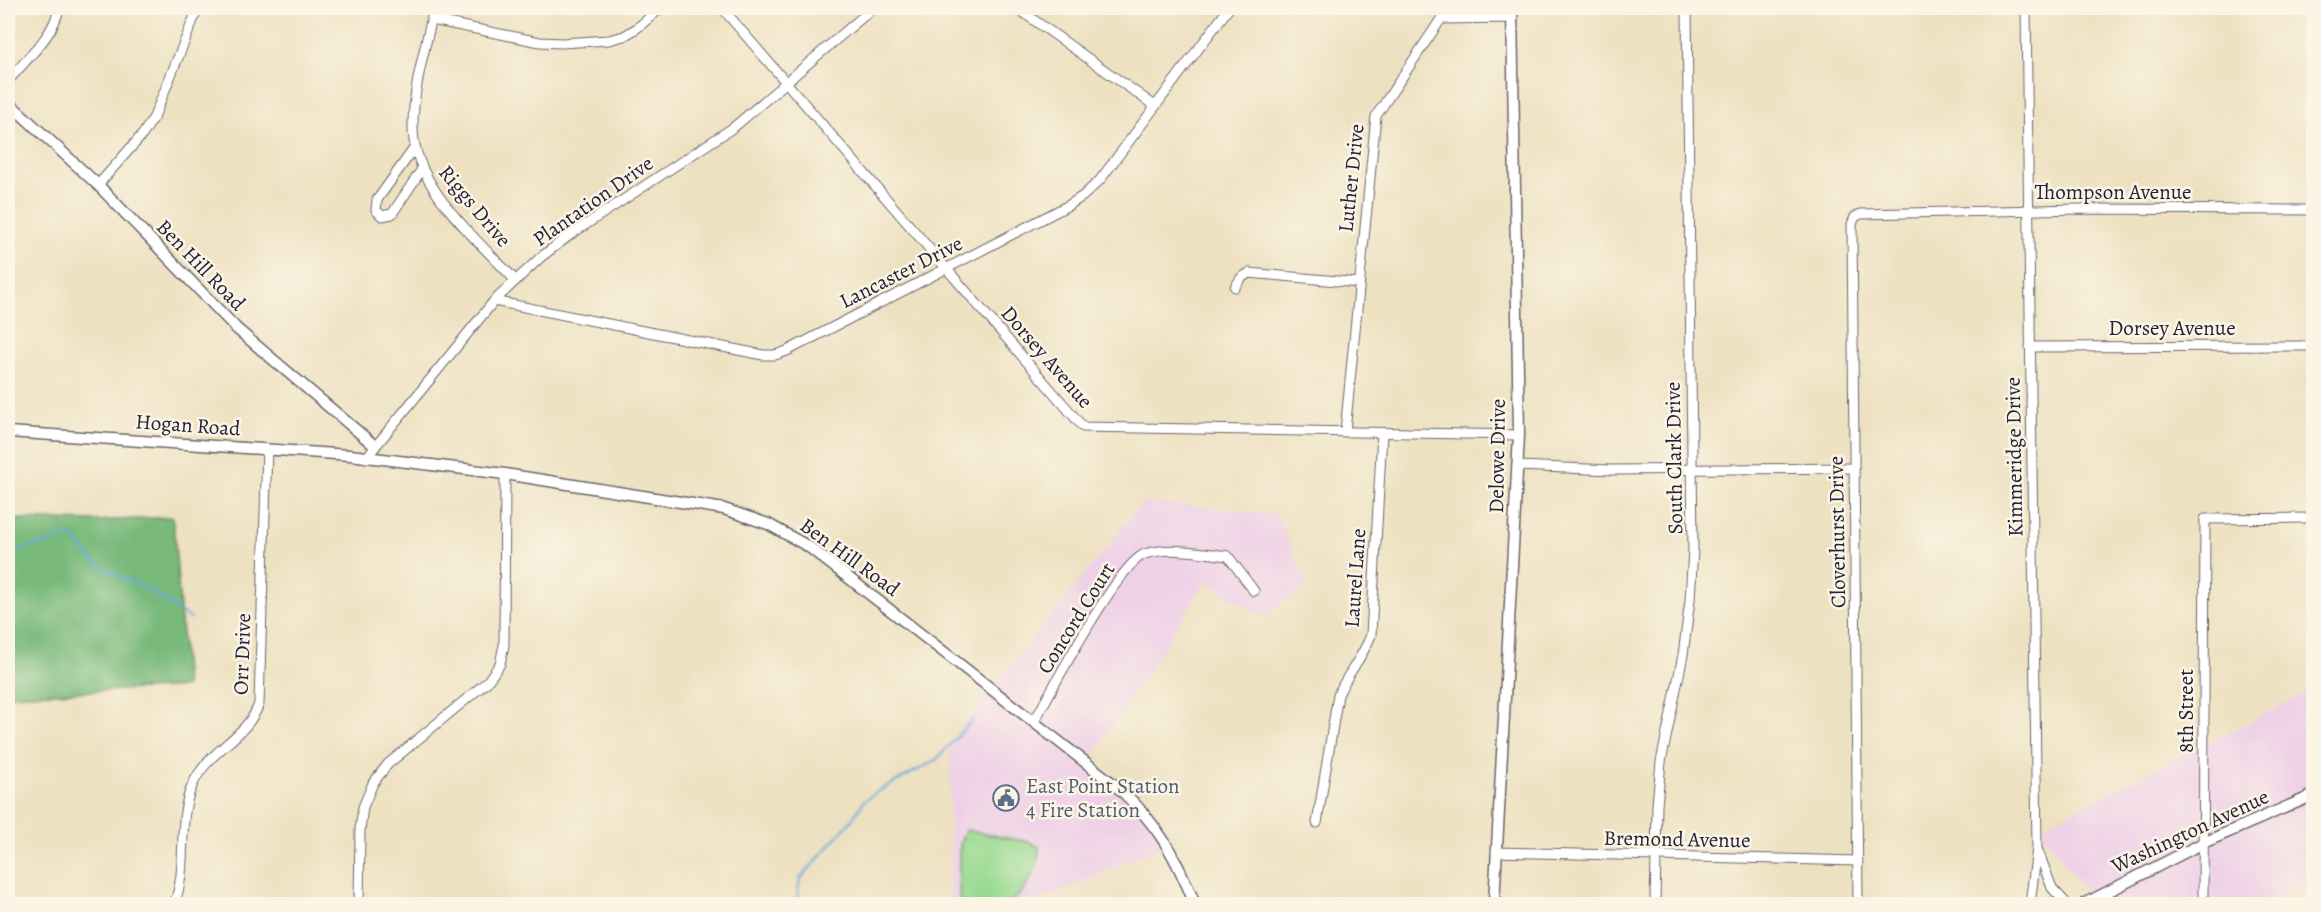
<svg xmlns="http://www.w3.org/2000/svg" width="2321" height="912" viewBox="0 0 2321 912" font-family="Alegreya,serif">
<rect width="100%" height="100%" fill="#fcf5e5"/>
<filter id="ink" filterUnits="userSpaceOnUse"><feTurbulence type="fractalNoise" baseFrequency=".0167" numOctaves="2"/><feDisplacementMap in="SourceGraphic" scale="12" xChannelSelector="R" yChannelSelector="G"/><feConvolveMatrix kernelMatrix="1 2 1 2 8 2 1 2 1" color-interpolation-filters="sRGB"/></filter>
<filter id="wash" filterUnits="userSpaceOnUse"><feTurbulence type="fractalNoise" baseFrequency=".008" numOctaves="4" result="noise"/><feDisplacementMap in="SourceGraphic" scale="24" xChannelSelector="R" yChannelSelector="G"/><feGaussianBlur stdDeviation="1.35" result="paint"/><feColorMatrix in="noise" values="0 0 0 0 0 0 0 0 0 0 0 0 0 0 0 0 0 1.4 0 .05"/><feComposite in="paint" operator="in"/></filter>
<g filter="url(#wash)">
<rect width="100%" height="100%" fill="#ede1c1"/>
<g fill="#eed0e7">
<path d="M1143,502L1276,514L1308,586L1262,616L1206,582L1091,759L1132,793L1170,843L1030,904H950V742Z"/>
<path d="M2313,690V881L2259,904H2096L2039,828Z"/>
</g>
<path fill="#96d990" stroke="#5c7e66" stroke-width="1.5" d="M966,830L1029,842L1039,847C1041,865 1023,901 1003,904C991,907 977,904 965,904L959,898C960,882 955,842 966,830Z"/>
<path fill="#78b97a" stroke="#4d6e5a" stroke-width="1.5" d="M173,517L186,687L8,695V519L96,521Z"/>
<g fill="none" stroke-linecap="round" stroke-linejoin="round">
<g stroke="#6aa9dd" stroke-width="2">
<path d="M8,552L50,543L64,535C82,538 84,555 98,565C114,575 132,581 149,590C164,598 177,610 191,619"/>
<path d="M796,904L800,879L851,821L864,801L875,793L936,760L973,719"/>
</g>
</g>
</g>
<g filter="url(#ink)">
<g fill="none" stroke-linecap="round" stroke-linejoin="round">
<g stroke="#69656a" stroke-width="11">
<g id="minor">
<path d="M434,8C426,46 413,87 413,126C412,186 477,239 515,280"/>
<path d="M722,8L1083,427L1519,435"/>
<path d="M1017,8L1155,106"/>
<path d="M2026,8L2037,849L2030,904"/>
<path d="M432,20L540,42L562,43L609,40L624,36L637,28L661,8"/>
<path d="M8,81C26,59 54,36 59,8"/>
<path d="M415,147L377,200L376,210L382,216L392,214L422,169"/>
<path d="M98,185L143,134L154,117L198,8"/>
<path d="M1235,287L1241,278L1249,273L1359,283"/>
<path d="M494,301L763,355H775L787,351L1069,205L1083,196L1100,180L1229,8"/>
<path d="M2030,347L2314,346"/>
<path d="M1345,432L1376,116L1441,19L1512,18"/>
<path d="M366,458L494,301L541,257L570,235L734,127L873,8"/>
<path d="M1518,466L1612,470L1854,468"/>
<path d="M1034,722C1050,693 1119,562 1145,554C1170,546 1202,553 1228,556L1254,591"/>
<path d="M1317,823L1338,695C1347,674 1363,657 1371,635L1382,433"/>
<path d="M2038,851L2052,888L2067,904"/>
<path d="M1496,852L1858,861"/>
<path d="M174,904C189,867 176,823 192,786C208,749 246,739 259,704L267,449"/>
<path d="M359,904L360,830L363,807L373,783L388,764L487,682L500,664L504,645L505,474"/>
<path d="M1655,904L1657,805L1661,762L1683,655L1690,600L1693,548L1687,8"/>
<path d="M1858,904L1852,224L1855,217L1861,214L2080,209L2314,210"/>
<path d="M2203,904L2205,519L2314,518"/>
</g>
</g>
<g stroke="#69656a" stroke-width="13">
<g id="tertiary">
<path d="M8,102L98,185L237,329L375,446"/>
<path d="M8,432L350,455L505,474L724,509L768,524L809,547L1121,790C1160,827 1175,856 1195,904"/>
<path d="M1494,904L1519,435L1512,8"/>
<path d="M2084,904L2203,843L2314,795"/>
</g>
</g>
<use href="#minor" stroke="#fff" stroke-width="9"/>
<use href="#tertiary" stroke="#fff" stroke-width="10"/>
</g>
</g>
<defs>
<g id="civic-ring" transform="scale(1.35)"><circle r="9.5" fill="#fcf5e5" stroke="#5c6f8a" stroke-width="1.5"/><path d="M-.6-6.5H3V-4.5H.6V-3L4-1V1h2V6H-6V1h2V-1L-.6-3ZM-1.2 2.5V6h2.4V2.5Z" fill="#5c6f8a"/></g>
</defs>
<g fill-rule="evenodd">
<use href="#civic-ring" x="1006" y="798"/>
</g>
<g text-anchor="middle" stroke-width="5" stroke-linejoin="round" paint-order="stroke">
<g font-size="21" fill="#22223b" stroke="#fcf5e5">
<text transform="translate(1351 178) rotate(-84)" y="7">Luther Drive</text>
<text x="2113" y="199">Thompson Avenue</text>
<text transform="translate(593 201) rotate(-35)" y="7">Plantation Drive</text>
<text transform="translate(475 206) rotate(50)" y="7">Riggs Drive</text>
<text transform="translate(201 265) rotate(46)" y="7">Ben Hill Road</text>
<text transform="translate(901 272) rotate(-27)" y="7">Lancaster Drive</text>
<text x="2172" y="335">Dorsey Avenue</text>
<text transform="translate(1047 357) rotate(49)" y="7">Dorsey Avenue</text>
<text transform="translate(188 425) rotate(4)" y="7">Hogan Road</text>
<text transform="translate(1497 456) rotate(-89)" y="7">Delowe Drive</text>
<text transform="translate(2014 457) rotate(-91)" y="7">Kimmeridge Drive</text>
<text transform="translate(1674 458) rotate(-91)" y="7">South Clark Drive</text>
<text transform="translate(1837 532) rotate(-91)" y="7">Cloverhurst Drive</text>
<text transform="translate(850 557) rotate(36)" y="7">Ben Hill Road</text>
<text transform="translate(1355 578) rotate(-86)" y="7">Laurel Lane</text>
<text transform="translate(1076 618) rotate(-58)" y="7">Concord Court</text>
<text transform="translate(242 654) rotate(-88)" y="7">Orr Drive</text>
<text transform="translate(2186 711) rotate(-90)" y="7">8th Street</text>
<text transform="translate(2190 831) rotate(-25)" y="7">Washington Avenue</text>
<text transform="translate(1677 839) rotate(1)" y="7">Bremond Avenue</text>
</g>
<g font-size="21" fill="#4e5e75" stroke="#fcf5e5" text-anchor="start">
<text x="1026" y="793">East Point Station<tspan x="1026" dy="24">4 Fire Station</tspan></text>
</g>
</g>
<rect width="2321" height="912" fill="none" stroke="#fcf5e5" stroke-width="30"/>
</svg>
